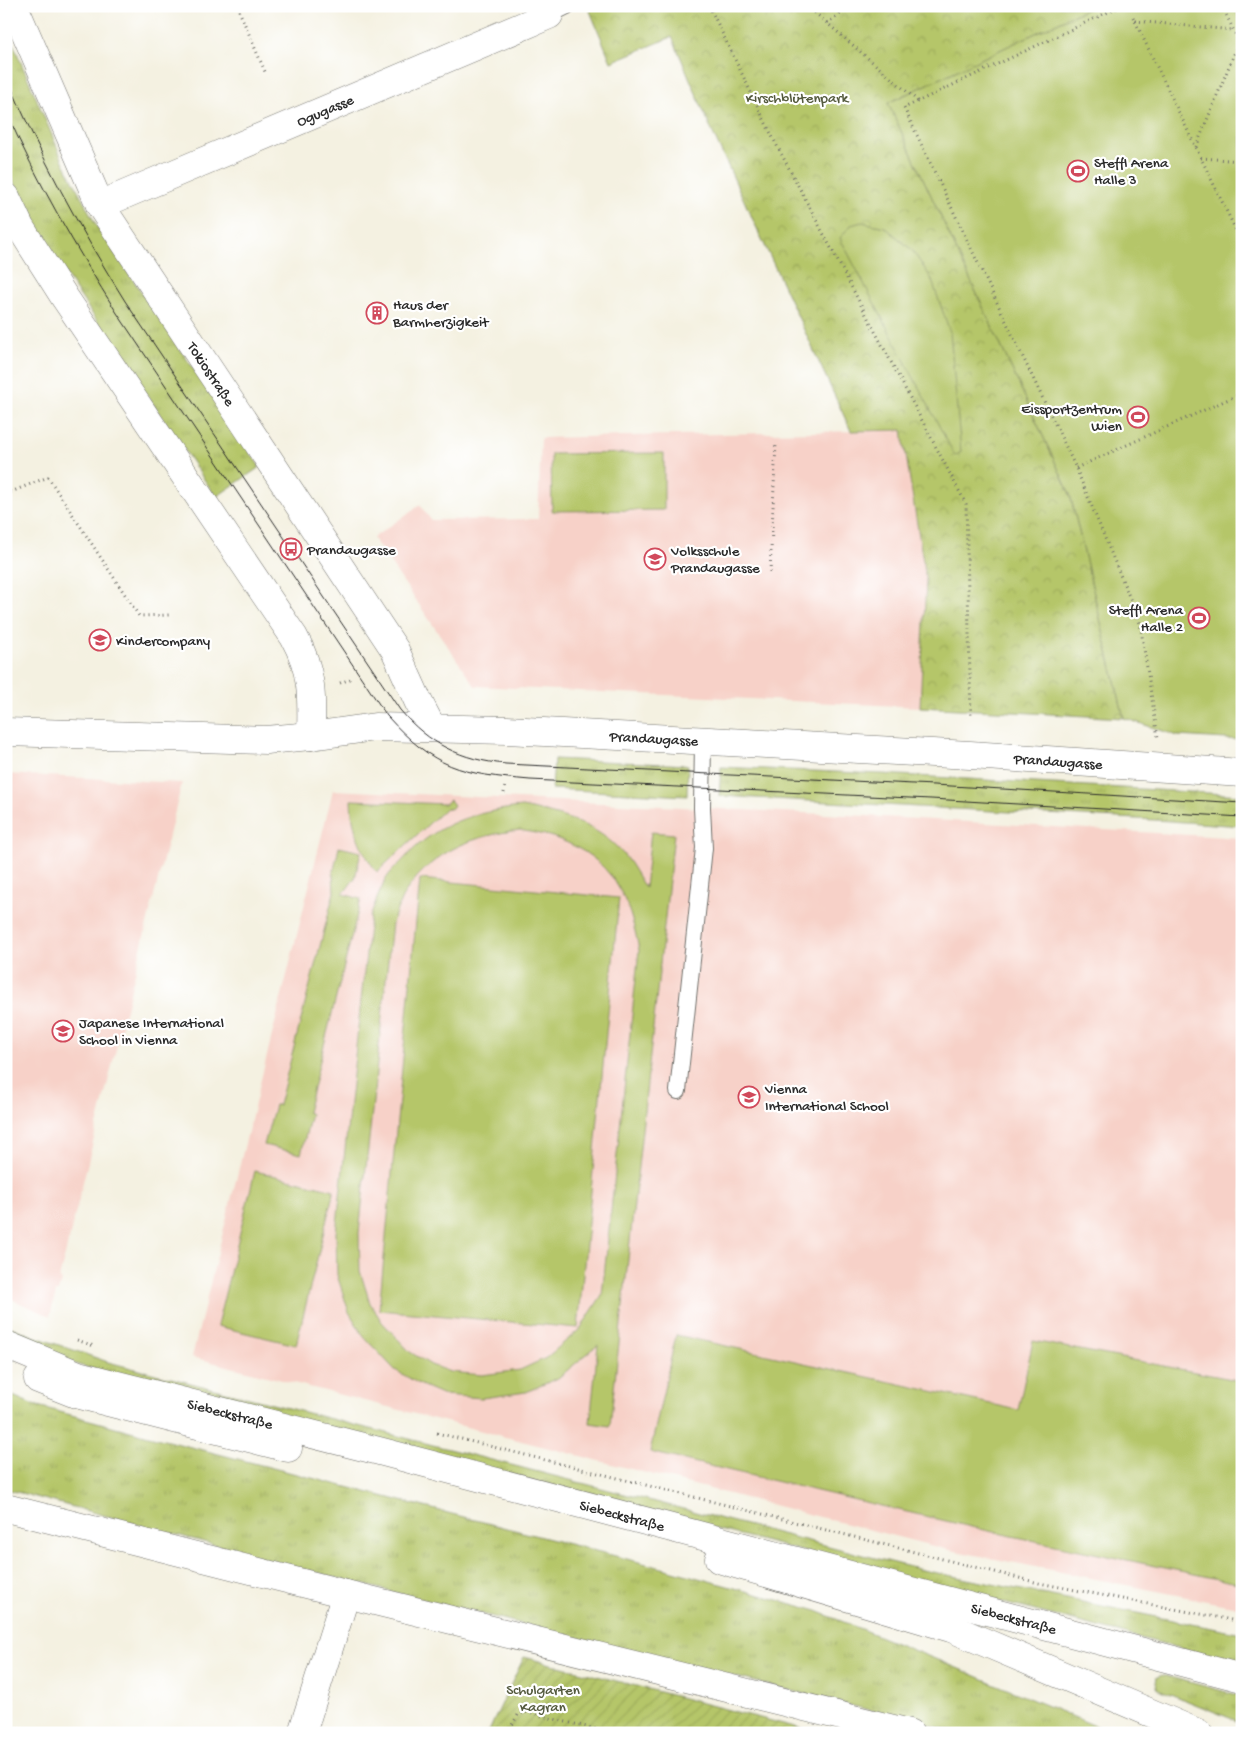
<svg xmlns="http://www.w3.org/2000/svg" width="1248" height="1739" viewBox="0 0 1248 1739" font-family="'Gochi Hand',sans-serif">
<defs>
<pattern id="grass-tufts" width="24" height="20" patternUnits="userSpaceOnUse" patternTransform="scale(1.25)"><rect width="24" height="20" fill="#b5c669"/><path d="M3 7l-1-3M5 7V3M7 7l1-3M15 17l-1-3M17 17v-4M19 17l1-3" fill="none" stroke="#9caa5b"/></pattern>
<pattern id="park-crowns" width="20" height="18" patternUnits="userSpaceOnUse" patternTransform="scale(1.25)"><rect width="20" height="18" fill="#b5c669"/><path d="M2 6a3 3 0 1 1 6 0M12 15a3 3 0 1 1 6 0" fill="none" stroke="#9caa5b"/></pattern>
<pattern id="garden-furrows" width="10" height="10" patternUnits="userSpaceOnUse" patternTransform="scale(1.25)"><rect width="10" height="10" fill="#b5c669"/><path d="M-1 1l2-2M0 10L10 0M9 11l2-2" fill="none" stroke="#9caa5b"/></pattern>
</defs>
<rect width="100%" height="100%" fill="#fff"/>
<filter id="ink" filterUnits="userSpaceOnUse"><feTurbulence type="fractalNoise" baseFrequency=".02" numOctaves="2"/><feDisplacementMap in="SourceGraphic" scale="10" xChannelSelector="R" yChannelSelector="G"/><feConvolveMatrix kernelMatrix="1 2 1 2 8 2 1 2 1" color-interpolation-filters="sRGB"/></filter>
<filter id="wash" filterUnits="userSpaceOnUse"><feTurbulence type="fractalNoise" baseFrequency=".0096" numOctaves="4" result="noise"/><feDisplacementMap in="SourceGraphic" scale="20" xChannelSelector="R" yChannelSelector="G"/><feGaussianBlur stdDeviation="1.12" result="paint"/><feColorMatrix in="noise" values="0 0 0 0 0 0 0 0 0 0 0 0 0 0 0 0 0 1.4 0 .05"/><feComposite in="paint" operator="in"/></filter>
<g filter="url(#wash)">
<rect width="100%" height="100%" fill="#f4f1e1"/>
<g fill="#f7d1c8">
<path d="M902,430L926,580L920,707L475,686L373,538L420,505L431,520L538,519L541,438Z"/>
<path d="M6,774L182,783L59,1279L61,1280L58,1292H56L50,1316L6,1297Z"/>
<path d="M333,790L866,816L1242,838V1608L945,1549L192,1357Z"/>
</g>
<g fill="url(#grass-tufts)" stroke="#70784a">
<path d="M6,27L63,161L96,225L260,467L216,497L51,253L32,221L6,166Z"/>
<path d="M554,759L688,765L687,796L552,789Z"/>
<path d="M721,767L882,774L1242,795V826L1155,820L719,796Z"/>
<path d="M6,1325L33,1336L108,1362L922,1570L1242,1634V1664L78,1365L6,1339Z"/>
<path d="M6,1393L34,1405L156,1438L666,1569L814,1610L945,1663L1112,1733H962L349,1581L6,1489Z"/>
<path d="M1162,1675L1242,1696V1723L1158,1689L1156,1683L1157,1677Z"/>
</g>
<path fill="url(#park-crowns)" stroke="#70784a" d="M588,6H1093L888,103L1070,494L1124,718L920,707L926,580L902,430L851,431L715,138L672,37L611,62Z"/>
<path fill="url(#garden-furrows)" stroke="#70784a" d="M524,1657L818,1733H488Z"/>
<g fill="#b5c669" stroke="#70784a" fill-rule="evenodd">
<path d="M1093,6H1234L1242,24V740L1178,736L1124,718L1070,494L888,103Z"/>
<path d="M862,222L885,227L912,250L931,278L950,332L961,452L955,456L840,238L851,225Z"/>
<path d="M664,453V510L552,511L551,454Z"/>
<path d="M351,800L445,804L450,800L454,805L451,809L446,808L377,872C360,850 352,828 351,800Z"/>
<path d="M522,807C560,815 598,823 624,855C632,865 638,877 645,888L651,832L674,834L610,1426L590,1423L598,1345L558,1378L526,1392L482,1398L444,1395L421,1385L395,1370L364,1337L349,1312L337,1275L336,1233L370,917C374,905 379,893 385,881C388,874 396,867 402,861C436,823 473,812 522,807ZM520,830C532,833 546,834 558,839C612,859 629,896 639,950L602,1295L580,1329L546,1358L520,1370L482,1375L450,1372L431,1365L410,1352L382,1322L370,1303L360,1271L359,1233L392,923C396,913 400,900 406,891C435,850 472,836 520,830Z"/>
<path d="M339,847L361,852L355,878L343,894L361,899L307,1112L311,1114L301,1154L264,1145L275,1105H279L334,892L333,874Z"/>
<path d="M420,879L619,898L578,1328L379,1310Z"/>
<path d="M255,1171L334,1190L296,1345L217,1326Z"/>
<path d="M676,1335L1018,1410L1033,1341L1242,1381V1584L993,1532L650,1452Z"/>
</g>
</g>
<g filter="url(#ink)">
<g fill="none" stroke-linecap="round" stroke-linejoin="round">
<g stroke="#71706b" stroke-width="18">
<g id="service">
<path d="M549,15L567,6"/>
<path d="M678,1091L704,848L702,808L703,741"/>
</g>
</g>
<g stroke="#71706b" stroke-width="29">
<g id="minor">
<path id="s1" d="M14,6L100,205L395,650L418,701L432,728"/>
<path d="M6,197L20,227L65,298L294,637C313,671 312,699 311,736"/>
<path id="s2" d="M100,205L549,15"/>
<path id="s3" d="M6,732L266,740L311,736L375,727L507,730L970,755L1242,773"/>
<path d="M6,1508L346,1594L910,1733"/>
<path d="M302,1733L346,1594"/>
</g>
</g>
<g stroke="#71706b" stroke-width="29">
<g id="primary">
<path id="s4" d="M6,1345L78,1375L379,1451L1242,1678"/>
<path d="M38,1379L76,1394L288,1448"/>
<path d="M719,1559L951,1628L1198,1733"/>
</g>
</g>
<g stroke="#71706b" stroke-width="3" stroke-dasharray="1 4" stroke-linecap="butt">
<path d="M237,6L266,74"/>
<path d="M709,6L773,138L966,504L971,718"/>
<path d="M807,6L918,101"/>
<path d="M1121,6L904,108L1076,468L1140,623L1158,738"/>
<path d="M1222,6L1242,48"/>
<path d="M1133,17L1242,243"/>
<path d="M1135,21L1233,30"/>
<path d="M827,23L852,6"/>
<path d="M1196,147L1239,42"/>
<path d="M1201,158L1242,161"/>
<path d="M1076,468L1242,393"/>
<path d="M6,494L48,477L139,616L171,615"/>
<path d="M770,572L776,444"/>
<path d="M340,683L353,678"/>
<path d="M504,793L505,785"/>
<path d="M6,1311L15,1315"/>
<path d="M77,1340L94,1346"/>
<path d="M437,1433L1039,1583L1242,1622"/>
<path d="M507,1733L518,1715L525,1712L612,1733"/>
</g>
<use href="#service" stroke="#fff" stroke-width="16"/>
<use href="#minor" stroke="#fff" stroke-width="28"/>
<use href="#primary" stroke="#fff" stroke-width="28"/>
<g stroke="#2b2b2b" stroke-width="1">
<path d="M6,75C39,154 79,228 125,301L400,710C429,744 461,760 506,764L934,785L1242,803"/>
<path d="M6,111C37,182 76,248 117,313L387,716C435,769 461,774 530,780L931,799L1242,817"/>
</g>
</g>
</g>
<defs>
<g id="stadium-ring" transform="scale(1.125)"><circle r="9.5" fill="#fff" stroke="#d1495b" stroke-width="1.5"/><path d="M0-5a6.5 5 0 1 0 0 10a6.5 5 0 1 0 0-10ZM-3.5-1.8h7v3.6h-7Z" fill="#d1495b"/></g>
<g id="building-ring" transform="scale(1.125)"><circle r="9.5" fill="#fff" stroke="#d1495b" stroke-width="1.5"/><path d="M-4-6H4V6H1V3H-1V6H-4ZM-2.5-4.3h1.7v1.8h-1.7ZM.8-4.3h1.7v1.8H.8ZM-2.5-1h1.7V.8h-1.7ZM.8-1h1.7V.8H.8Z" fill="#d1495b"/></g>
<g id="bus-ring" transform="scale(1.125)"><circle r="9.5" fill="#fff" stroke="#d1495b" stroke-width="1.5"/><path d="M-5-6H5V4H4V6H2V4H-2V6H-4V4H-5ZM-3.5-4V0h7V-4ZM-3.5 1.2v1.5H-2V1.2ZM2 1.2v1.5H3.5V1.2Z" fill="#d1495b"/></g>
<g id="school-ring" transform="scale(1.125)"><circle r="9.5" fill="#fff" stroke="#d1495b" stroke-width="1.5"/><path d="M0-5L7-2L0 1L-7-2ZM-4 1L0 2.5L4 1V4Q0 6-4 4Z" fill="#d1495b"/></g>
</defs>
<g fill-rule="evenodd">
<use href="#stadium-ring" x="1078" y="171"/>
<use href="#building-ring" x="377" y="313"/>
<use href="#stadium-ring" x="1138" y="417"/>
<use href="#bus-ring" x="291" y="549"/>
<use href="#school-ring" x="655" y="559"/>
<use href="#stadium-ring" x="1199" y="618"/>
<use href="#school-ring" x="100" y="640"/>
<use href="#school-ring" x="63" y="1031"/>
<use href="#school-ring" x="749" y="1097"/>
</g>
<g text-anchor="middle" stroke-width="4.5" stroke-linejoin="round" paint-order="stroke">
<g font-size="15" fill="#545a3e" stroke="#fff">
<text x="797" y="102">Kirschblütenpark</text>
<text x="543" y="1694">Schulgarten<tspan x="543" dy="17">Kagran</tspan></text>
</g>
<g font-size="15" fill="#2b2b2b" stroke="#fff">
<text dy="5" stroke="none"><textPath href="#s2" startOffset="244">Ogugasse</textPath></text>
<text dy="5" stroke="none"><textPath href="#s1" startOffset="419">Tokiostraße</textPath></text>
<text dy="5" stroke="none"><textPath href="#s3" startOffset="649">Prandaugasse</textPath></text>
<text dy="5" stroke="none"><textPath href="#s3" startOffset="1054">Prandaugasse</textPath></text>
<text dy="5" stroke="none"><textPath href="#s4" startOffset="235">Siebeckstraße</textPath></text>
<text dy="5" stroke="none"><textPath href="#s4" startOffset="640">Siebeckstraße</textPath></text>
<text dy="5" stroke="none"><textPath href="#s4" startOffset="1045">Siebeckstraße</textPath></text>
</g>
<g font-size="15" fill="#2b2b2b" stroke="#fff" text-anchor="start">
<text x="1094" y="167">Steffl Arena<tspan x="1094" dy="17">Halle 3</tspan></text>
<text x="393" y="309">Haus der<tspan x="393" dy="17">Barmherzigkeit</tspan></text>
<text x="1122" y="413" text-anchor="end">Eissportzentrum<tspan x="1122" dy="17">Wien</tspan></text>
<text x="307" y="554">Prandaugasse</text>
<text x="671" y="555">Volksschule<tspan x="671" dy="17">Prandaugasse</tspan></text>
<text x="1183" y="614" text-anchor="end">Steffl Arena<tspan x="1183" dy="17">Halle 2</tspan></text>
<text x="116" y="645">Kindercompany</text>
<text x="79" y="1027">Japanese International<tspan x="79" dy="17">School in Vienna</tspan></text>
<text x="765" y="1093">Vienna<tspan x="765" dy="17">International School</tspan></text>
</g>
</g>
<rect width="1248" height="1739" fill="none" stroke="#fff" stroke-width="25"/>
</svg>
